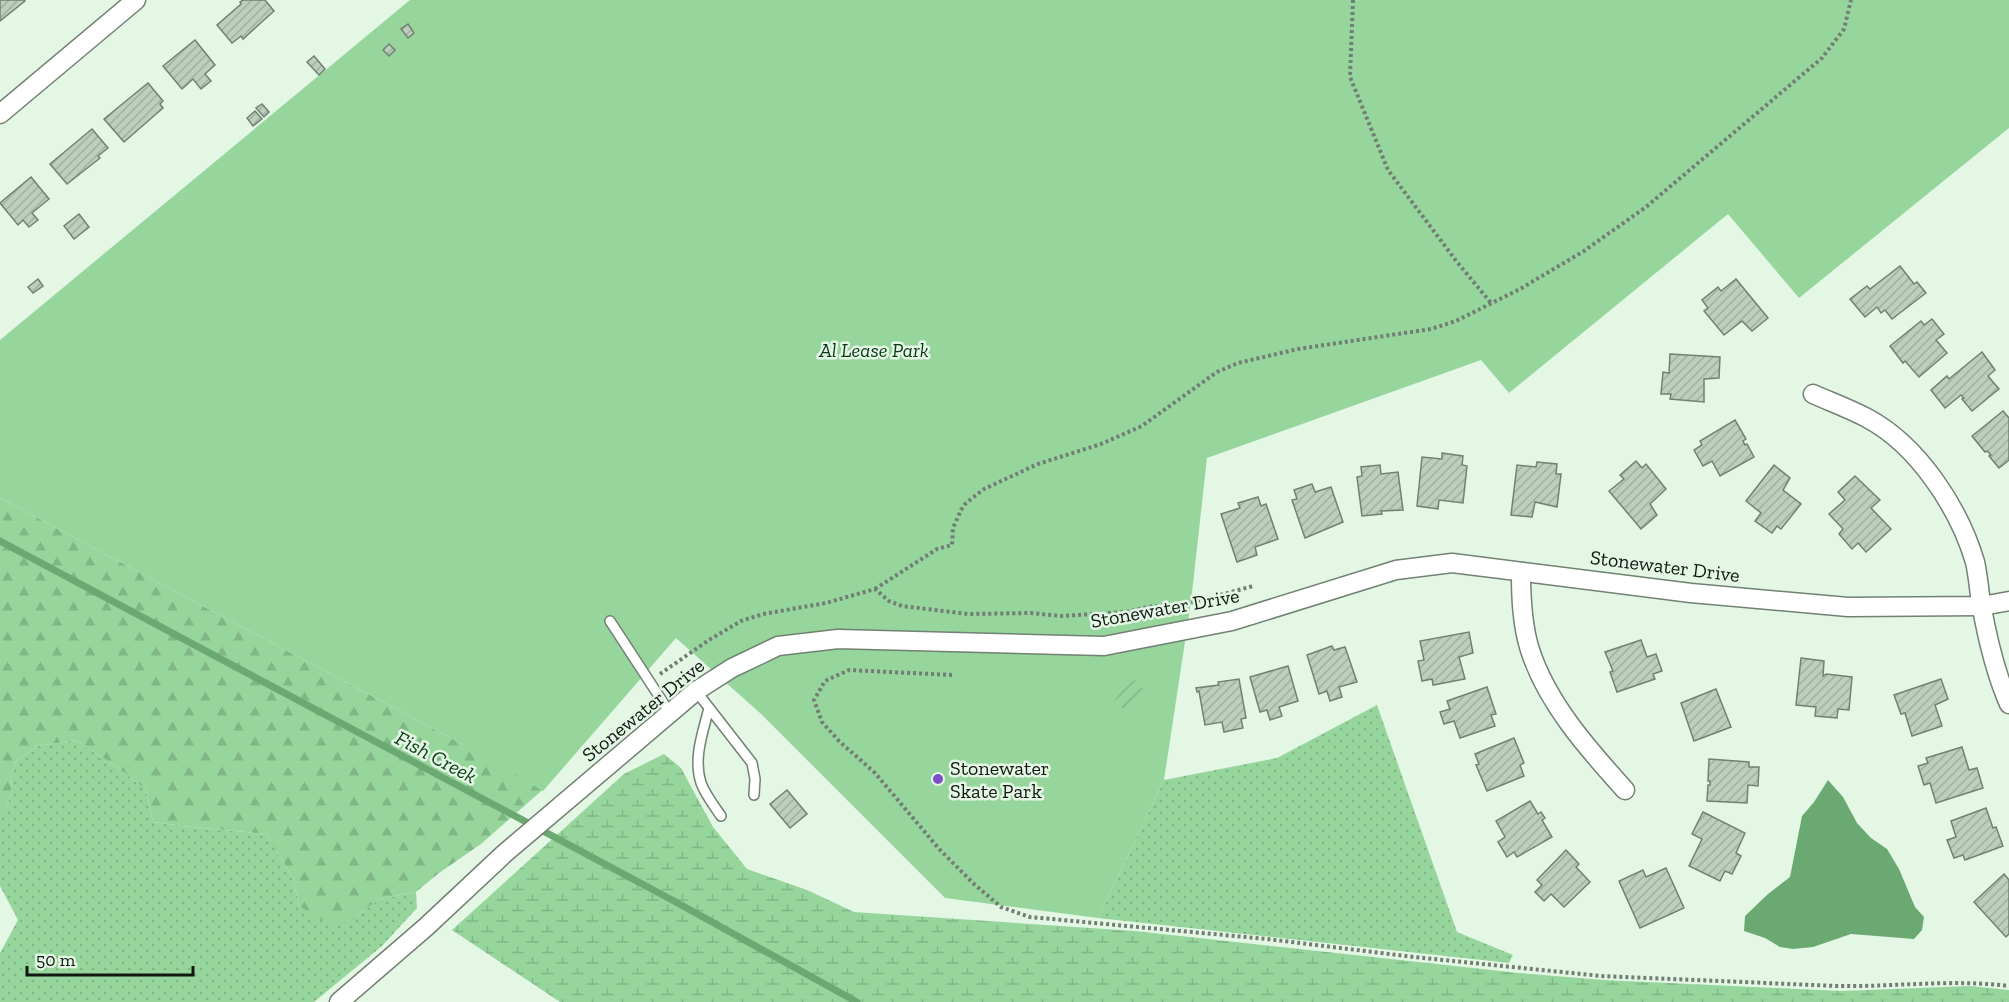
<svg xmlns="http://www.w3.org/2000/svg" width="2009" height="1002" viewBox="0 0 2009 1002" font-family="'Zilla Slab',serif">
<defs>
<pattern id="grass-dots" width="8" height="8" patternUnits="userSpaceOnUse" patternTransform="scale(1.5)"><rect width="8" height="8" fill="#96d69d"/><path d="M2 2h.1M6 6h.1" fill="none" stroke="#80b786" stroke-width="1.8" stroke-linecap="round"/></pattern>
<pattern id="forest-firs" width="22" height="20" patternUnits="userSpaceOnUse" patternTransform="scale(1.5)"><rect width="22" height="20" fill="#96d69d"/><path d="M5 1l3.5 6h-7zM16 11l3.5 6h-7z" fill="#80b786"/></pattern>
<pattern id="wetland-marsh" width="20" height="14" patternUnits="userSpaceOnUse" patternTransform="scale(1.5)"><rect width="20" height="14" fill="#96d69d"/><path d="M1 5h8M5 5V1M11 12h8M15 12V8" fill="none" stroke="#80b786"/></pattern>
<pattern id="garden-furrows" width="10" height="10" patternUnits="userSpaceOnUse" patternTransform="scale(1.5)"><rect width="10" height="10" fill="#96d69d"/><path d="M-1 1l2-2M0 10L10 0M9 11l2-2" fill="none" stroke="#80b786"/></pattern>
<pattern id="building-hatch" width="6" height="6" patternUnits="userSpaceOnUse" patternTransform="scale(1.5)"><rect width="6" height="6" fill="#bccebd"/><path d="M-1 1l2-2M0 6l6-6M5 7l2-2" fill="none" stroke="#a1b0a1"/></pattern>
</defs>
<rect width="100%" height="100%" fill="#e4f7e5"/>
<g fill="url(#grass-dots)">
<path d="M1377,705L1457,932L1513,955L1509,963L1098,918L1164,780L1277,758Z"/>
<path d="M76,740L120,769L146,790L153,822L182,826L266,834L293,878L299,906L352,920L379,899L416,892L417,908L382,946L314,1002H0V953L18,920L0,886V811H5L11,794L12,772L17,760L38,746Z"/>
</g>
<path fill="url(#forest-firs)" d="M0,498L464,745L492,748L547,786L481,844L439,873L416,892L379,899L352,920L332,926L299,906L293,878L266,834L182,826L153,822L146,790L120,769L76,740L38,746L17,760L12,772L11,794L5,811H0Z"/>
<path fill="url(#wetland-marsh)" d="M664,754L681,768L713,827L747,869L807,890L854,912L1135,931L1519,973L1604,980L1841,991L1970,986L2009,990V1002H560L452,930L624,774Z"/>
<path fill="#96d69d" d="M410,0H2009V128L1799,298L1728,214L1509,393L1481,360L1207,458L1191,602L1164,780L1098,918L945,898L760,713L676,638L543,791L464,745L0,498V340Z"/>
<path fill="url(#garden-furrows)" d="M1135,680H1140L1142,683C1144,696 1138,705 1126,711L1114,702L1126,685Z"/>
<path fill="#6aaa72" d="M1828,780L1843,797L1857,823L1871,838L1887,849L1899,869L1915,907L1924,917L1922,930L1914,939L1851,934L1813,947L1793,949L1780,947L1765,938L1744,931L1745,916L1768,894L1790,877L1802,816L1814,802Z"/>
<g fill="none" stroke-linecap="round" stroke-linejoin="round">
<path stroke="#6aaa72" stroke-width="7" d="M0,541L674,901L857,1002"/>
</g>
<g fill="url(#building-hatch)" stroke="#718172" stroke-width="1.5">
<path d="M0,0H24L25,1L0,21Z"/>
<path d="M243,0H265L274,11L243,39L241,36L232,43L217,25L241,4L240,2Z"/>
<path d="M408,24L414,33L408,38L401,29Z"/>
<path d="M195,40L215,65L205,74L211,81L201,89L193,79L182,89L163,66Z"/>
<path d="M389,44L395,50L389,56L383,50Z"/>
<path d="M314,56L325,69L319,75L307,62Z"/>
<path d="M148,83L163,101L160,104L163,108L124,142L104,119Z"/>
<path d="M262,104L269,112L264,117L256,108Z"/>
<path d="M255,111L262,119L253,126L247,118Z"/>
<path d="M92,129L108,148L98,156L100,158L67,184L50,164Z"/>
<path d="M31,177L49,199L32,213L38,220L29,227L23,220L18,225L0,203Z"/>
<path d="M79,214L89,227L74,239L64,226Z"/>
<path d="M1900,266L1914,284L1917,282L1926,293L1892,319L1885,310L1881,313L1877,307L1865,317L1850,299L1867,286L1870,289Z"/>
<path d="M38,279L43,286L33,293L28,287Z"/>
<path d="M1736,279L1768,318L1752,331L1742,321L1724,335L1704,311L1708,308L1702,300L1718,287L1721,291Z"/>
<path d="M1932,319L1944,334L1936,340L1947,353L1919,377L1905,361L1903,363L1890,346L1921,321L1924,325Z"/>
<path d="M1982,352L1995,370L1988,376L1999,389L1972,411L1962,399L1964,398L1961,395L1945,408L1931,390L1947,376L1949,379Z"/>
<path d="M1670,354L1720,357L1719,378L1704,379V402L1670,399L1671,394H1661L1663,372L1669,373Z"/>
<path d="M2003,411L2009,418V460L1999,468L1989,456L1991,455L1987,451L1985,452L1972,436Z"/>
<path d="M1735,420L1746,439L1743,441L1745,445L1747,444L1754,457L1720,476L1712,461L1703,466L1694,450L1702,445L1700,441Z"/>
<path d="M1442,453L1463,456L1462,465L1467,466L1463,503L1439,500L1438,509L1417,506L1422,457L1442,459Z"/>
<path d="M1636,461L1642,468L1646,464L1666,489L1650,504L1657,515L1641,529L1609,491L1624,479L1620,475Z"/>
<path d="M1537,462L1557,464L1556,474H1561L1557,507L1535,502L1532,517L1511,515L1517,465L1536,467Z"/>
<path d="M1380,465L1381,474L1398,472L1403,510L1381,511L1382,514L1362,516L1357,477L1362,476L1361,467Z"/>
<path d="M1774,465L1790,478L1783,490L1801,504L1781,529L1777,526L1772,533L1755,521L1761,513L1746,501Z"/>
<path d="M1855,476L1880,500L1871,508L1891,529L1866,552L1858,543L1852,549L1839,534L1843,529L1829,514L1845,500L1838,492Z"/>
<path d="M1312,484L1315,492L1331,487L1343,522L1305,538L1292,500L1297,499L1294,490Z"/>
<path d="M1258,497L1261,506L1266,504L1278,539L1255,547L1257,555L1237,562L1221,514L1240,508L1238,503Z"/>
<path d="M1469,632L1473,653L1459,657L1465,679L1433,685L1432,679L1422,681L1418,661L1424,660L1420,641Z"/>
<path d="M1641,640L1647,657L1656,654L1662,671L1653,674L1655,679L1617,692L1610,672L1613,671L1605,652Z"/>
<path d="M1332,646L1334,650L1345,647L1357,682L1339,687L1342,697L1330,701L1327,691L1319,694L1307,655Z"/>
<path d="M1801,658L1824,661L1823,676L1826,674L1852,677L1849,710L1838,709L1837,718L1815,716L1816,707L1796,705Z"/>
<path d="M1288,666L1298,701L1279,707L1282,716L1270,720L1267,710L1260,712L1250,677Z"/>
<path d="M1239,679L1246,718L1241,719L1243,728L1224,732L1222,722L1205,725L1199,691L1197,692L1196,688L1219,685L1218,682Z"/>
<path d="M1941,679L1948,699L1935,705L1942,726L1912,736L1905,713L1901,714L1894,695Z"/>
<path d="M1487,687L1496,714L1491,715L1495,726L1460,738L1454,721L1444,724L1440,712L1450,709L1447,701Z"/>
<path d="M1716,689L1731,727L1694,741L1681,703Z"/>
<path d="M1514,738L1524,763L1520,765L1524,776L1487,791L1476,765L1479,764L1475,754Z"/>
<path d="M1962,747L1969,770L1977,768L1983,788L1936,803L1930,783L1924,785L1918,766L1928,763L1926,758Z"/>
<path d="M1709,759L1749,762V767H1759L1758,786L1748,785L1747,803L1707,801L1708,785H1710V781H1708Z"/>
<path d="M787,790L807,814L790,828L770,804Z"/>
<path d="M1530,801L1538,814L1541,812L1545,818L1542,820L1552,837L1517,857L1514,852L1507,857L1498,842L1505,837L1496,821Z"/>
<path d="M1986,808L1993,828L1996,827L2003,846L1965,860L1963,855L1954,858L1947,840L1956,837L1951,821Z"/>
<path d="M1703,812L1745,833L1736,853L1741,856L1732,874L1725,871L1720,881L1689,866L1702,839L1692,834Z"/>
<path d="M1566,850L1579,864L1576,867L1590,882L1564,907L1551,894L1544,901L1535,892L1542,885L1537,880Z"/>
<path d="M1666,868L1684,908L1640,928L1619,881L1643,870L1646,877Z"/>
<path d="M2004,874L2009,880V934L2006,937L1974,902Z"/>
</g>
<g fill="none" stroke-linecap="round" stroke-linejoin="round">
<g stroke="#718172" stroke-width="12">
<g id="service">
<path d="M610,621L670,713"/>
<path d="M696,691L752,763L755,779L754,795"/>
<path d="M709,708C703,732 693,758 701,783C705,794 714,806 721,816"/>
</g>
</g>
<g stroke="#718172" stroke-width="21">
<g id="minor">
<path d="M0,114L136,0"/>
<path d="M1813,394C1831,402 1850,409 1867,418C1918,445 1959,508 1975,562C1978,575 1979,589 1981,603C1987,637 1995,672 2009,704"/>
<path d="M1521,572C1521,598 1522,625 1530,650C1547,703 1588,749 1625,790"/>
<path d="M339,1002L426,927L505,853L696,691L732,668L778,646L838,639L1104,646L1232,621L1396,570L1452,563L1691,593L1848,607L1982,606L2009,601"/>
</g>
</g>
<g stroke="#727e73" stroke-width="4" stroke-dasharray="3 3" stroke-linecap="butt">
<path d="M1353,0L1350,77L1388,170L1457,262L1491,303"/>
<path d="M875,589L937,549L952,545L953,528L961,510L966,503L984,489L1038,464L1101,444L1142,426L1217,372L1238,363L1298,349L1431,329L1456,321L1520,289L1584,251L1646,207L1822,58L1844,29L1851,0"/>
<path d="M660,674L709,640L741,621L763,614L826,603L875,589L889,601L902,606L968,614L1031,613L1061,616L1126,612L1148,607L1195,602L1253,586"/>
<path d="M952,675L849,670L825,681L814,700L822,722L839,741L875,773L940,850L974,884L1001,907L1030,917L1267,939L1414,957L1601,976L1837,986C1895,987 1952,979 2009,986"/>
</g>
<use href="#service" stroke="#fff" stroke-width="9"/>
<use href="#minor" stroke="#fff" stroke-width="18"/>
</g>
<circle fill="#7c4ec7" stroke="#e4f7e5" stroke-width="2" cx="938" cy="779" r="6"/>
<g text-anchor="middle" stroke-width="5" stroke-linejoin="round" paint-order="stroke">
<g font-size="20" font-style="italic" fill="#083914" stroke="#e4f7e5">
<text x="874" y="357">Al Lease Park</text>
</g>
<g font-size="20" fill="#111812" stroke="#e4f7e5">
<text transform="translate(1665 566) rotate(7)" y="7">Stonewater Drive</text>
<text transform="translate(1165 608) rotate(-10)" y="7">Stonewater Drive</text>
<text transform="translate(643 710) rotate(-39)" y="7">Stonewater Drive</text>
</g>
<g font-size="20" fill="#111812" stroke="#e4f7e5" text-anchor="start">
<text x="950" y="775">Stonewater<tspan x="950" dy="23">Skate Park</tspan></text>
</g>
<g font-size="21" font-style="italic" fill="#10401a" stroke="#e4f7e5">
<text transform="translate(436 757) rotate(28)" y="7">Fish Creek</text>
</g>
</g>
<path d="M27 966v9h166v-9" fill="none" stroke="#111812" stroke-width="3"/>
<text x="36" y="966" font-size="18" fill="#111812" stroke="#e4f7e5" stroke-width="4.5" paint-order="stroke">50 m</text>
</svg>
